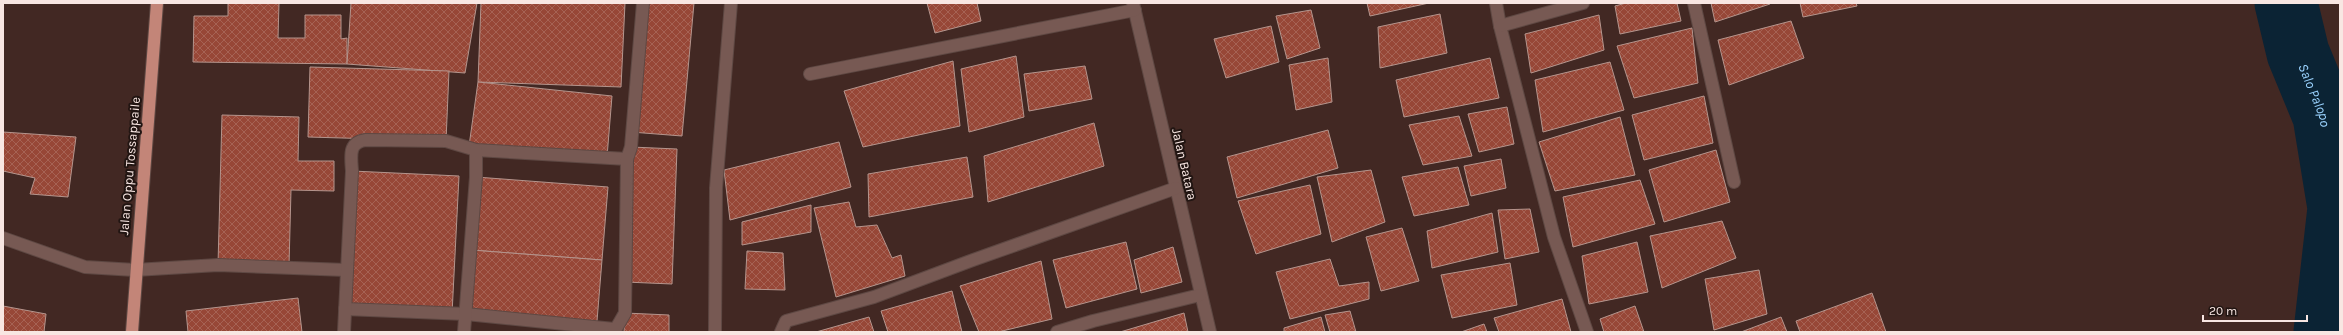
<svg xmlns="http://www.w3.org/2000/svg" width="2343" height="335" viewBox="0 0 2343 335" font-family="Karla,sans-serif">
<defs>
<pattern id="building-cross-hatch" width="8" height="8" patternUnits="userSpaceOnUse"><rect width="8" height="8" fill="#974737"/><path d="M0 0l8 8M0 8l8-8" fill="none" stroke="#a66254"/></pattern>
</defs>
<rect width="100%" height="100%" fill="#422823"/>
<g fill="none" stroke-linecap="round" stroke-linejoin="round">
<path stroke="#0b2334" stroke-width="63" id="s1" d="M2286,3L2298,53L2324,116L2339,208L2325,332"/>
</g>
<g fill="url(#building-cross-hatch)" stroke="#b5958d">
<path d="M228,3H279L278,38H305V15H341V39L347,38V64L193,62L194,16H228Z"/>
<path d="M351,3H477L465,73L347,64Z"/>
<path d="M481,3H625L621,87L478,82Z"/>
<path d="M643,3H694L682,136L631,132Z"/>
<path d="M927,3H977L981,21L935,33Z"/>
<path d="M1367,3H1429L1370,16Z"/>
<path d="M1626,3H1677L1681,21L1620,34L1615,6Z"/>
<path d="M1711,3H1770V4L1715,22Z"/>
<path d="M1800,3H1856L1857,6L1803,17Z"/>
<path d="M1311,10L1320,48L1287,59L1276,16Z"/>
<path d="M1440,14L1447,53L1380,68L1378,27Z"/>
<path d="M1599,15L1604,50L1531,73L1525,34Z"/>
<path d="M1791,21L1804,58L1729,85L1718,40Z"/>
<path d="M1271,26L1279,62L1226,78L1214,39Z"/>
<path d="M1692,28L1698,83L1634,98L1617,46Z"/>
<path d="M1016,56L1024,117L969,132L961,69Z"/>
<path d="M1328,58L1332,102L1296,110L1289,65Z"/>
<path d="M1490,58L1499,98L1404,117L1396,80Z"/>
<path d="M953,61L960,126L863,147L844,91Z"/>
<path d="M1610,62L1624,110L1543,132L1535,80Z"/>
<path d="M1085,66L1092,99L1029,111L1024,74Z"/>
<path d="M310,67L449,71L446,141L308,137Z"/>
<path d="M478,82L612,96L607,157L469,146Z"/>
<path d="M1704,96L1713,143L1644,160L1632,115Z"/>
<path d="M1507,107L1514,144L1479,152L1468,114Z"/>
<path d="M222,115L299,117L298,161H334V191L291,190L289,266L218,265Z"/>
<path d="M1459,116L1472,156L1423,165L1409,125Z"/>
<path d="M1620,117L1635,175L1555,191L1539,142Z"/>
<path d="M1094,123L1104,166L988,202L984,156Z"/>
<path d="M1328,130L1338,168L1237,198L1227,157Z"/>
<path d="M3,132L76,137L68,197L30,194L35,178L3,171Z"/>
<path d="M839,142L851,187L730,220L724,170Z"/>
<path d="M631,147L677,149L672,284L625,282Z"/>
<path d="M1716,150L1730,202L1664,222L1649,170Z"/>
<path d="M967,157L973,197L869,217L868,174Z"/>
<path d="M1501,159L1506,188L1471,196L1464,166Z"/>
<path d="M1458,167L1469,205L1414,216L1402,177Z"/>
<path d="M1371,170L1385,222L1332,242L1317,177Z"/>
<path d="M352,171L459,176L452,314L345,309Z"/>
<path d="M476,177L608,187L602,260L471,250Z"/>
<path d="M1640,180L1655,224L1573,247L1563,197Z"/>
<path d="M1310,185L1321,234L1256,254L1238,201Z"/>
<path d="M849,202L856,227L877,225L892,258L901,255L905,276L836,297L814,208Z"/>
<path d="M811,205V232L742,245V222Z"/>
<path d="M1530,209L1539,252L1505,259L1498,210Z"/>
<path d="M1492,213L1498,252L1432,268L1427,231Z"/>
<path d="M1722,221L1736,258L1662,288L1650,236Z"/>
<path d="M1402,228L1419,281L1381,291L1366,237Z"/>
<path d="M1126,242L1137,289L1066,308L1053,260Z"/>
<path d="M1637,242L1648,292L1589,304L1582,256Z"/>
<path d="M1173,247L1182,282L1141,293L1134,260Z"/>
<path d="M471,250L602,260L597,321L466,314Z"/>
<path d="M747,251L783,253L785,290L745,289Z"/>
<path d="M1330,259L1339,286L1369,282V299L1290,319L1276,272Z"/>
<path d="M1041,261L1052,319L998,332H979L960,286Z"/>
<path d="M1510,263L1517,305L1452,318L1441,275Z"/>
<path d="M1759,270L1767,314L1714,330L1705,279Z"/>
<path d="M952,291L962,332H888L881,311Z"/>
<path d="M1872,293L1886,332H1800L1796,321Z"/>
<path d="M298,298L302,332H188L186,311Z"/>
<path d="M1562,299L1571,332H1499L1494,318Z"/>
<path d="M3,306L46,314L44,332H3Z"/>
<path d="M1635,306L1644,332H1604L1600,319Z"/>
<path d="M1350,311L1356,332H1330L1325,315Z"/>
<path d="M625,313L669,315V332H624Z"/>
<path d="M1184,313L1188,332H1120Z"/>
<path d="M869,317L874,332H816Z"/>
<path d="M1321,317L1325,332H1284V328Z"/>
<path d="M1781,317L1787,332H1741Z"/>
<path d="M1484,324L1487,332H1461Z"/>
</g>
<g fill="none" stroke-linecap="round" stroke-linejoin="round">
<g stroke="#5e4843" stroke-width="14">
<g id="minor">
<path d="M1133,3L1210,332"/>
<path d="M1496,3L1500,26L1554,237L1587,332"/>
<path d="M1694,3L1734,182"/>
<path d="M1500,26L1583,3"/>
<path d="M810,74L1135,10"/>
<path d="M3,238L85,267L135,270L218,265L346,270"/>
<path d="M345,309L466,314L614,329"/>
<path d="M344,332L352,171C351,156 348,142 366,140L446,141L476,150L627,159"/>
<path d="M464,332L476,177V150"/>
<path d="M614,332L625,313L627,159L631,147L643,3"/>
<path d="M715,332L716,188L731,3"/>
<path d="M781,332L786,321L874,297L973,260L1176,188"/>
<path d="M1057,332L1093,321L1200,295"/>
</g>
</g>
<g stroke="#5e4843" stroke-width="14">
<path id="major" d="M132,332L157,3"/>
</g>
<use href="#minor" stroke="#775953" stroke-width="12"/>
<use href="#major" stroke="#c38578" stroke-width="12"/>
</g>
<g text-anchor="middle" stroke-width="4" stroke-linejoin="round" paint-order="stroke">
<g font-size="13" fill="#f8e6e2" stroke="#211512">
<text transform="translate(1185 164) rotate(77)" y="5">Jalan Batara</text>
<text transform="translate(129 166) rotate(-85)" y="5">Jalan Oppu Tossappaile</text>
</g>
<g font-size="14" font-style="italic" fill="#99d1fd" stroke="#211512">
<text dy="5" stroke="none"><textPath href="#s1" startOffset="97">Salo Palopo</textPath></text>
</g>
</g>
<rect width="2343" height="335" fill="none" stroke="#f8e6e2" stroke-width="8"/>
<path d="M2203 315v6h104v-6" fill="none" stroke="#f8e6e2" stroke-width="2"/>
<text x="2209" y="315" font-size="12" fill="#f8e6e2" stroke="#211512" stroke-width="3" paint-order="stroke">20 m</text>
</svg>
